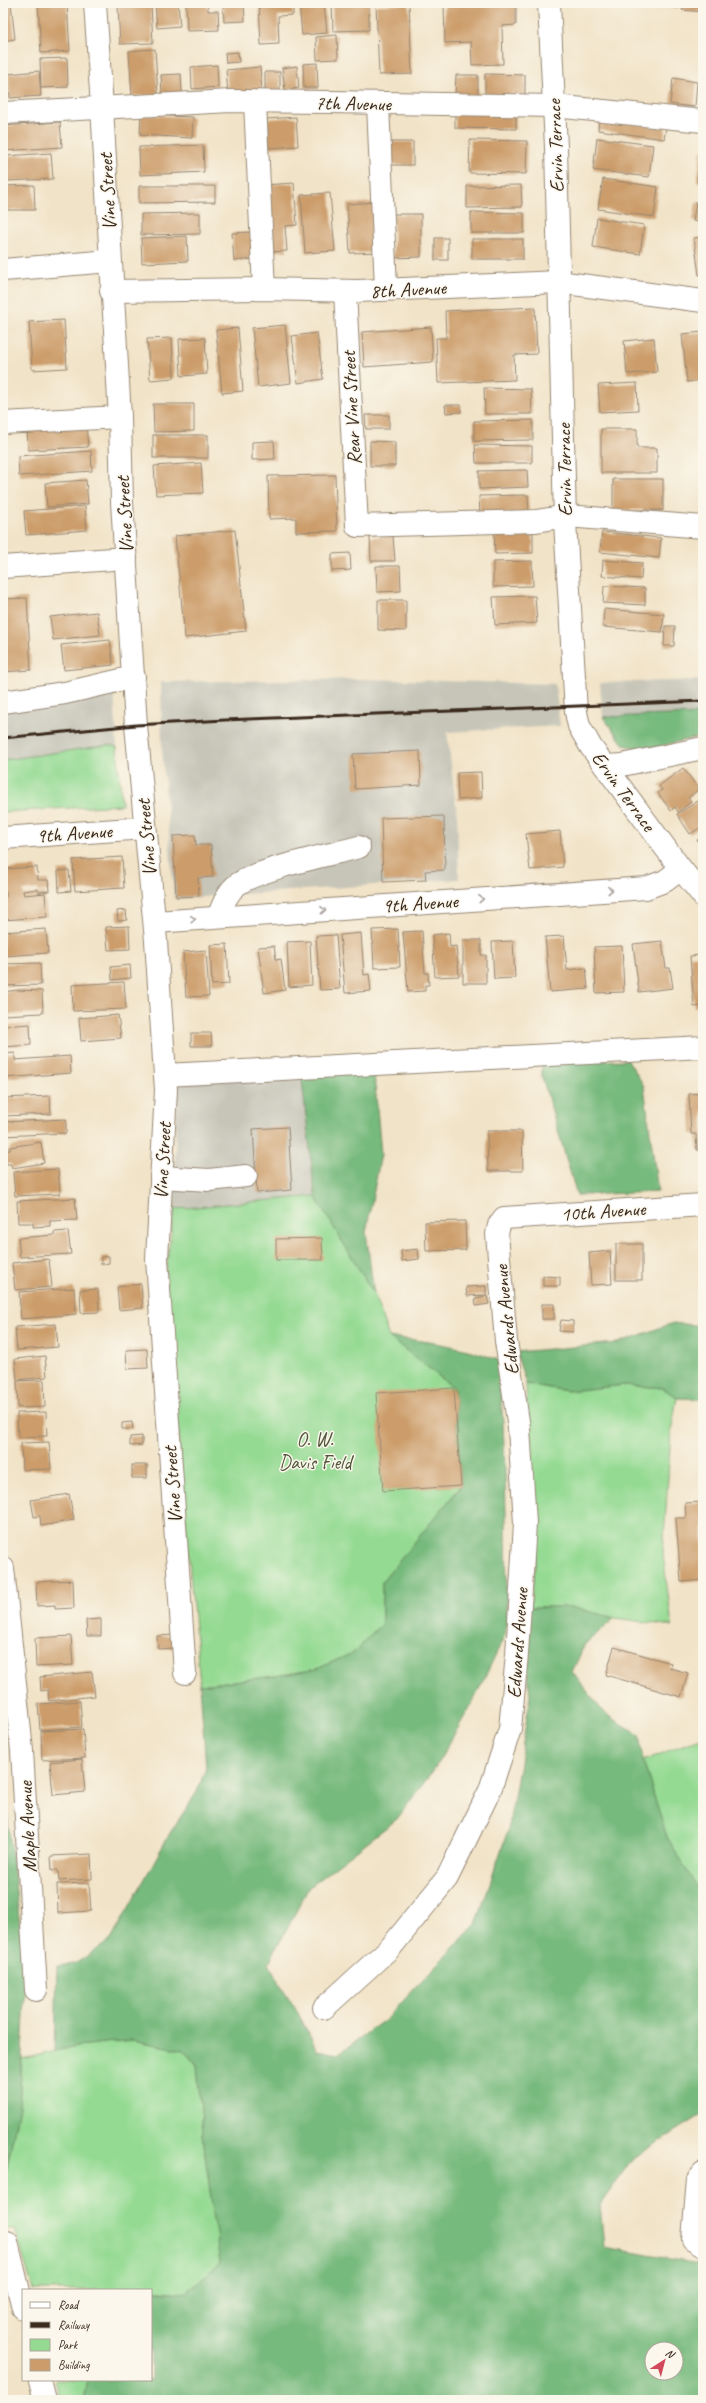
<svg xmlns="http://www.w3.org/2000/svg" width="706" height="2403" viewBox="0 0 706 2403" font-family="Caveat,sans-serif">
<rect width="100%" height="100%" fill="#fbf7ec"/>
<filter id="ink" filterUnits="userSpaceOnUse"><feTurbulence type="fractalNoise" baseFrequency=".025" numOctaves="2"/><feDisplacementMap in="SourceGraphic" scale="8" xChannelSelector="R" yChannelSelector="G"/><feConvolveMatrix kernelMatrix="1 2 1 2 8 2 1 2 1" color-interpolation-filters="sRGB"/></filter>
<filter id="wash" filterUnits="userSpaceOnUse"><feTurbulence type="fractalNoise" baseFrequency=".012" numOctaves="4" result="noise"/><feDisplacementMap in="SourceGraphic" scale="16" xChannelSelector="R" yChannelSelector="G"/><feGaussianBlur stdDeviation="0.9" result="paint"/><feColorMatrix in="noise" values="0 0 0 0 0 0 0 0 0 0 0 0 0 0 0 0 0 1.4 0 .05"/><feComposite in="paint" operator="in"/></filter>
<g filter="url(#wash)">
<rect width="100%" height="100%" fill="#f1e3c7"/>
<g fill="#c6c5b8">
<path d="M364,679L555,684L560,726L447,732L457,815L459,879L174,899L162,748L161,682Z"/>
<path d="M703,680V714L603,717L600,683Z"/>
<path d="M114,690L117,747L109,745L3,760V709Z"/>
<path d="M301,1071L314,1196L174,1209L177,1081Z"/>
</g>
<g fill="#94da93" stroke="#688258">
<path d="M109,745L117,747L122,805L3,812V760Z"/>
<path d="M315,1196L374,1294L389,1337L454,1388L461,1486L382,1582V1623L355,1652L317,1669L276,1676L200,1685L166,1298V1271L174,1209Z"/>
<path d="M526,1384L568,1391L625,1385L663,1388L677,1398L671,1431L663,1554L672,1626L615,1618L570,1607H530L536,1559L530,1480Z"/>
<path d="M703,1737V1898L667,1837L643,1761Z"/>
<path d="M132,2040L183,2050L197,2065L205,2154L220,2263L185,2293L151,2290H33L15,2229H3V2186L19,2107L22,2059L77,2046Z"/>
<path d="M55,2380H88L84,2400H60Z"/>
</g>
<g fill="#77ba7d" stroke="#59724e" fill-rule="evenodd">
<path d="M703,714V736L644,750L624,745L603,717Z"/>
<path d="M628,1060L644,1086L658,1192L577,1195L542,1077V1062Z"/>
<path d="M301,1071L374,1073L381,1154L366,1232L374,1294L315,1196Z"/>
<path d="M673,1323L703,1326V1399L677,1398L663,1388L625,1385L568,1391L526,1384L516,1352L618,1343Z"/>
<path d="M389,1337C427,1341 463,1346 498,1360C507,1446 506,1533 507,1619L505,1635L474,1700L435,1768L397,1819L309,1887L268,1964L298,2013L317,2050L338,2054L386,2019L476,1924L508,1830L520,1763L530,1696L524,1626L530,1607H570L615,1618L585,1644L572,1672L605,1714L639,1735L643,1761L667,1837L703,1898V2114L632,2159L600,2205L604,2247L703,2265V2400H84L88,2380H151V2291L185,2293L220,2263L205,2154L197,2064L183,2050L132,2040L77,2046L55,2051L57,1966L75,1964L111,1940L170,1833L197,1792L206,1768L200,1685L276,1676L317,1669L355,1652L382,1623V1582L461,1486L454,1388ZM652,2349H676V2373H652Z"/>
<path d="M3,1777L26,1979L19,2107L3,2186Z"/>
</g>
<g id="blocks">
<g fill="#cc9d6b">
<path d="M3,3H11L15,39L3,41Z"/>
<path d="M38,3H67L70,51L41,53Z"/>
<path d="M155,3H178L180,26L157,28Z"/>
<path d="M186,3H208V11H218L219,30L187,31Z"/>
<path d="M223,3H244L245,21L224,22Z"/>
<path d="M259,3H293V15L278,16L279,44L261,45Z"/>
<path d="M299,3H324L327,33L302,35Z"/>
<path d="M332,3H369V30L333,31Z"/>
<path d="M444,3H516V25L502,26L503,64L472,65L471,42L445,43Z"/>
<path d="M608,3H623L622,6Z"/>
<path d="M655,3H678V8L655,5Z"/>
<path d="M683,3H703V12L682,10Z"/>
<path d="M151,4L153,43L120,44L118,6Z"/>
<path d="M409,4L412,74L379,75L376,5Z"/>
<path d="M337,35L338,59L317,60L316,37Z"/>
<path d="M155,49L158,95L132,96L129,51Z"/>
<path d="M238,52L239,62L226,63L225,53Z"/>
<path d="M67,58L68,87L41,88L40,59Z"/>
<path d="M317,63L318,88H304L303,64Z"/>
<path d="M217,65L218,87L192,89L191,67Z"/>
<path d="M297,66L299,88L285,90L282,68Z"/>
<path d="M260,67L262,91L228,94L226,70Z"/>
<path d="M39,71L41,96L10,98L8,74Z"/>
<rect x="265" y="72" width="15" height="23"/>
<path d="M181,74L182,94L162,95L161,75Z"/>
<path d="M485,74L525,75V95L485,94Z"/>
<path d="M456,75H478V96H455Z"/>
<path d="M673,78L697,82L695,107L670,104Z"/>
<path d="M455,109L516,111V129L455,128Z"/>
<path d="M141,115L193,117L192,138L140,135Z"/>
<path d="M296,117L298,146L269,148L267,119Z"/>
<path d="M599,119L666,128L664,139L598,130Z"/>
<path d="M60,122L62,147L3,151V126Z"/>
<path d="M597,138L653,145L649,177L593,170Z"/>
<path d="M470,140L527,141L526,174L469,173Z"/>
<rect x="390" y="142" width="23" height="23"/>
<path d="M203,145L204,172L140,175L139,147Z"/>
<path d="M701,150L703,151V183L697,182Z"/>
<path d="M51,153L53,179L6,181L5,156Z"/>
<path d="M603,179L658,187L654,217L598,209Z"/>
<path d="M294,183L297,225L285,226L287,251L268,252L263,185Z"/>
<path d="M34,185L35,210H3V186Z"/>
<path d="M521,185L522,207L467,208V186Z"/>
<path d="M139,186H215V202L139,203Z"/>
<path d="M330,193L335,251L305,253L301,195Z"/>
<path d="M376,202L379,252L350,253L347,204Z"/>
<path d="M696,202L703,203V223L693,221Z"/>
<path d="M471,212L524,213V233H471Z"/>
<path d="M200,213V234L141,235V214Z"/>
<path d="M393,214H421V257L393,258Z"/>
<path d="M597,218L644,225L640,254L593,247Z"/>
<path d="M251,232L254,259L234,261L232,233Z"/>
<path d="M187,236L188,261L142,263L141,238Z"/>
<path d="M703,237V274L699,275L694,238Z"/>
<rect x="435" y="238" width="13" height="22"/>
<rect x="472" y="239" width="51" height="20"/>
<path d="M535,307L537,354L514,355L515,380L438,383L436,338H446L445,311Z"/>
<path d="M64,320L67,368L32,370L29,322Z"/>
<path d="M285,325L291,383L258,387L252,328Z"/>
<path d="M431,327L433,362L364,367L362,332Z"/>
<path d="M238,328L243,391L222,393L216,330Z"/>
<path d="M703,332V380L687,382L682,334Z"/>
<path d="M317,333L323,379L298,383L292,336Z"/>
<path d="M172,338L174,378L150,380L147,339Z"/>
<path d="M205,338L207,374L181,376L179,339Z"/>
<path d="M654,338L657,372L627,374L624,341Z"/>
<path d="M637,383L638,410L600,412L598,385Z"/>
<path d="M484,388L531,389L532,414H485Z"/>
<path d="M153,404H194V431L154,432Z"/>
<path d="M445,405H461V412L446,413Z"/>
<path d="M365,415H389V429H366Z"/>
<path d="M533,420V440L474,441V421Z"/>
<path d="M86,424L88,447L28,450L27,427Z"/>
<path d="M601,429H637V448H657V473H601Z"/>
<rect x="153" y="435" width="55" height="23"/>
<path d="M274,441L275,459L252,460V442Z"/>
<path d="M370,441L395,442V466H370Z"/>
<path d="M475,445L532,446V463H476Z"/>
<path d="M91,451L92,471L19,476L18,456Z"/>
<path d="M201,463L203,493L156,495L154,466Z"/>
<path d="M527,470L528,487L479,489V471Z"/>
<path d="M335,475L337,531L296,532V518L269,519L268,476Z"/>
<rect x="613" y="479" width="50" height="31"/>
<path d="M86,480L88,504L47,507L45,483Z"/>
<path d="M528,495L529,513L480,515L479,496Z"/>
<path d="M85,506L87,530L26,535L24,511Z"/>
<path d="M533,527V553L495,554L494,528Z"/>
<path d="M235,530L246,631L185,638L175,536Z"/>
<path d="M602,532L661,538L659,558L600,552Z"/>
<path d="M393,536L395,561H371L370,537Z"/>
<path d="M350,553L351,570L332,571V554Z"/>
<path d="M603,560L642,563L641,579L602,576Z"/>
<path d="M532,561L533,586L493,587V562Z"/>
<path d="M376,566H400L401,591L377,592Z"/>
<path d="M604,586L645,588V605L603,603Z"/>
<path d="M535,596L537,623L495,625L493,597Z"/>
<path d="M27,598L31,670L3,672V599Z"/>
<path d="M378,600H406V631L378,630Z"/>
<path d="M604,609L664,614L662,632L603,627Z"/>
<path d="M97,612L100,635L53,640L50,617Z"/>
<path d="M665,626H675L674,646H664Z"/>
<path d="M110,640L113,665L64,670L61,645Z"/>
<path d="M420,751L421,785L355,789L353,754Z"/>
<path d="M683,768L699,789L688,798L691,802L678,812L675,807L671,811L658,793L662,790L659,786Z"/>
<path d="M481,772L482,798L458,800L457,773Z"/>
<path d="M703,798V826L690,834L677,814Z"/>
<path d="M444,816L445,870L425,871L426,880L383,882L381,818Z"/>
<path d="M560,831L563,867L530,870L526,834Z"/>
<path d="M195,835L196,845H211L213,877L198,878L199,896L176,897L173,836Z"/>
<path d="M703,836V848L697,840Z"/>
<path d="M122,857L124,888L75,891L73,860Z"/>
<path d="M37,867L38,880H48L49,891L38,892V889L23,891L24,895L45,893L47,917L3,920V897H6V892L3,893V869Z"/>
<path d="M69,870L71,891L59,892L58,871Z"/>
<path d="M126,910L127,920L118,921L117,911Z"/>
<path d="M129,926L130,949L108,950L106,927Z"/>
<path d="M46,929L48,953L3,956V932Z"/>
<path d="M398,929L400,967L374,968L372,930Z"/>
<path d="M422,931L425,973H428L429,985H425V991L408,992L403,932Z"/>
<path d="M361,933L364,975L369,974L371,991L345,993L340,935Z"/>
<path d="M449,933L450,947L456,946L459,976L435,977L432,935Z"/>
<path d="M336,935L340,989L320,990L316,936Z"/>
<path d="M564,936L567,970L586,968L588,989L550,992L545,937Z"/>
<path d="M463,940H481V955H486V983H463Z"/>
<path d="M310,941L312,985L289,987L287,942Z"/>
<path d="M513,941L515,978L494,979L492,942Z"/>
<path d="M662,941L666,968H670L673,988L639,992L633,944Z"/>
<path d="M227,944L229,984L212,985L210,945Z"/>
<path d="M274,946L276,960L281,959L285,990L264,993L258,947Z"/>
<path d="M622,946L624,992L596,993L594,947Z"/>
<path d="M206,950L209,996L186,997L183,952Z"/>
<path d="M703,955V1006L694,1007L690,956Z"/>
<path d="M40,963L41,985L3,986V964Z"/>
<path d="M130,965L131,978L112,980L111,967Z"/>
<path d="M124,982L126,1009L73,1011L72,985Z"/>
<path d="M18,990L42,991L43,1013L3,1015V992Z"/>
<path d="M118,1015L121,1038L81,1041L79,1018Z"/>
<path d="M30,1024L31,1045L3,1047V1026Z"/>
<path d="M191,1033H211L212,1046H191Z"/>
<path d="M15,1053V1060L70,1056L71,1073L4,1078L3,1054Z"/>
<path d="M703,1093V1150H697L696,1134H691L689,1094Z"/>
<path d="M50,1096L51,1114L3,1116V1098Z"/>
<path d="M66,1119V1133L3,1136V1122Z"/>
<path d="M288,1127L292,1190L257,1193L253,1129Z"/>
<path d="M487,1131H522L523,1171H488Z"/>
<path d="M41,1142L44,1163L12,1168L11,1164H6L5,1151L10,1150V1147Z"/>
<path d="M58,1169L60,1194L15,1196L13,1172Z"/>
<path d="M75,1198L77,1220L50,1221V1226L33,1227V1223H18L17,1201Z"/>
<path d="M465,1221L466,1250L426,1251L425,1222Z"/>
<path d="M68,1231L71,1254L20,1257L18,1238L54,1235V1232Z"/>
<path d="M322,1238L323,1260H276V1239Z"/>
<rect x="616" y="1244" width="26" height="36"/>
<path d="M418,1249L419,1259L402,1261L401,1251Z"/>
<path d="M610,1251L612,1284L591,1285L589,1253Z"/>
<path d="M109,1256V1263L101,1264V1257Z"/>
<path d="M49,1259L52,1287L15,1290L12,1263Z"/>
<path d="M543,1276L560,1277V1286H543Z"/>
<path d="M141,1284L143,1308L119,1310L117,1287Z"/>
<path d="M486,1286V1295L467,1296L466,1287Z"/>
<path d="M74,1288L76,1314L21,1319L19,1292Z"/>
<path d="M98,1289L99,1312L81,1313L80,1290Z"/>
<path d="M487,1296L489,1304L476,1306L475,1298Z"/>
<rect x="542" y="1304" width="12" height="15"/>
<path d="M561,1320L573,1321V1332L559,1331Z"/>
<path d="M56,1324L58,1347L17,1350L15,1327Z"/>
<path d="M147,1349L148,1368L127,1369L126,1350Z"/>
<path d="M45,1356L47,1377L17,1380L15,1359Z"/>
<path d="M44,1380L45,1407L18,1408L17,1381Z"/>
<path d="M454,1388L461,1486L383,1491L376,1393Z"/>
<path d="M46,1412L47,1436L18,1437L17,1413Z"/>
<path d="M132,1422L133,1429H122V1423Z"/>
<path d="M142,1436V1445L130,1446V1437Z"/>
<path d="M49,1442L51,1469L22,1470L21,1443Z"/>
<rect x="132" y="1465" width="15" height="13"/>
<path d="M69,1494L74,1520L41,1526L40,1516L34,1517L31,1500Z"/>
<path d="M703,1502V1580L681,1582L676,1518H686L685,1503Z"/>
<path d="M73,1580L74,1608L55,1609V1605L37,1606L36,1582Z"/>
<path d="M101,1619V1636H87L86,1620Z"/>
<path d="M176,1635L177,1648L158,1649L157,1636Z"/>
<path d="M71,1636L73,1665L36,1667L35,1638Z"/>
<path d="M614,1647L671,1663L670,1668L688,1673L681,1697L606,1675Z"/>
<path d="M92,1672L95,1696L49,1701L48,1690L41,1691L40,1677Z"/>
<path d="M80,1701L82,1727L40,1730L38,1704Z"/>
<path d="M83,1729L85,1758L42,1760L41,1731Z"/>
<path d="M82,1759L85,1792L53,1795L50,1762Z"/>
<path d="M91,1854L92,1879L59,1881L58,1870H52L51,1856Z"/>
<path d="M89,1883L91,1911L58,1913L57,1884Z"/>
</g>
</g>
</g>
<g filter="url(#ink)">
<use href="#blocks" fill-opacity="0" stroke="#968672" stroke-width="1"/>
<g fill="none" stroke-linecap="round" stroke-linejoin="round">
<g stroke="#968672" stroke-width="24">
<g id="minor">
<path d="M95,3L102,107L120,417L122,502L136,725L156,941L166,1090L157,1259L185,1673"/>
<path d="M549,3L556,147L565,521L576,712L579,726L591,747L681,869L703,896"/>
<path d="M255,103L264,289"/>
<path d="M378,104L386,289"/>
<path d="M3,113L231,101L330,102L554,106L703,121"/>
<path d="M3,270L110,261"/>
<path d="M111,291L264,289L358,291L558,282L703,301"/>
<path d="M345,291L357,526L536,521L567,516L703,527"/>
<path d="M3,423L120,417"/>
<path d="M3,567L126,558"/>
<path d="M3,702L65,693L134,677"/>
<path d="M605,766L622,765L703,748"/>
<path d="M3,838L145,828"/>
<path d="M218,917C223,905 227,892 238,884C262,868 329,855 359,847"/>
<path d="M155,922L646,888L665,881L681,869"/>
<path d="M165,1075L703,1047"/>
<path d="M161,1177L209,1180L246,1176"/>
<path d="M3,1568L22,1751L36,1990"/>
<path d="M324,2008L391,1947L447,1878L490,1790L510,1729L517,1654L525,1523L519,1428L506,1341L497,1234L499,1225L504,1218L703,1205"/>
<path d="M703,2173L698,2179L693,2239L703,2245"/>
<path d="M7,2242L23,2308"/>
<path d="M40,2380L45,2400"/>
</g>
</g>
<use href="#minor" stroke="#fff" stroke-width="22"/>
<path stroke="#3b2a1e" stroke-width="3" d="M3,738L136,725L225,720L703,701"/>
</g>
<defs><path id="oneway-chevron" d="M-2-3.5L2.5 0L-2 3.5" fill="none" stroke-width="1.6" stroke-linecap="round" stroke-linejoin="round"/></defs>
<g stroke="#a79f9a">
<use href="#oneway-chevron" transform="translate(610 890) rotate(-3)"/>
<use href="#oneway-chevron" transform="translate(481 899) rotate(-4)"/>
<use href="#oneway-chevron" transform="translate(323 910) rotate(-4)"/>
<use href="#oneway-chevron" transform="translate(193 919) rotate(-4)"/>
</g>
</g>
<g text-anchor="middle" stroke-width="3" stroke-linejoin="round" paint-order="stroke">
<g font-size="20" fill="#3b2a1e" stroke="#fbf7ec">
<text transform="translate(353 103) rotate(1)" y="7">7th Avenue</text>
<text transform="translate(555 146) rotate(-92)" y="7">Ervin Terrace</text>
<text transform="translate(107 192) rotate(-93)" y="7">Vine Street</text>
<text transform="translate(408 289) rotate(-3)" y="7">8th Avenue</text>
<text transform="translate(351 408) rotate(-93)" y="7">Rear Vine Street</text>
<text transform="translate(564 470) rotate(-91)" y="7">Ervin Terrace</text>
<text transform="translate(124 515) rotate(-93)" y="7">Vine Street</text>
<text transform="translate(624 791) rotate(54)" y="7">Ervin Terrace</text>
<text transform="translate(74 833) rotate(-4)" y="7">9th Avenue</text>
<text transform="translate(146 838) rotate(-95)" y="7">Vine Street</text>
<text transform="translate(420 903) rotate(-4)" y="7">9th Avenue</text>
<text transform="translate(162 1161) rotate(-87)" y="7">Vine Street</text>
<text transform="translate(603 1211) rotate(-4)" y="7">10th Avenue</text>
<text transform="translate(506 1320) rotate(-96)" y="7">Edwards Avenue</text>
<text transform="translate(172 1485) rotate(-94)" y="7">Vine Street</text>
<text transform="translate(517 1643) rotate(-86)" y="7">Edwards Avenue</text>
<text transform="translate(27 1827) rotate(-93)" y="7">Maple Avenue</text>
</g>
<g font-size="20" fill="#51563b" stroke="#fbf7ec">
<text x="315" y="1446">O. W.<tspan x="315" dy="23">Davis Field</tspan></text>
</g>
</g>
<rect width="706" height="2403" fill="none" stroke="#fbf7ec" stroke-width="16"/>
<rect x="22" y="2289" width="130" height="92" fill="#fbf7ec" stroke="#aea59a"/>
<rect x="30" y="2302" width="20" height="6" fill="#ffffff" stroke="#aea59a"/>
<text x="58" y="2309" font-size="12" fill="#3b2a1e">Road</text>
<rect x="30" y="2322" width="20" height="6" fill="#3b2a1e" stroke="#aea59a"/>
<text x="58" y="2329" font-size="12" fill="#3b2a1e">Railway</text>
<rect x="30" y="2339" width="20" height="12" fill="#94da93" stroke="#aea59a"/>
<text x="58" y="2349" font-size="12" fill="#3b2a1e">Park</text>
<rect x="30" y="2359" width="20" height="12" fill="#cc9d6b" stroke="#aea59a"/>
<text x="58" y="2369" font-size="12" fill="#3b2a1e">Building</text>
<g transform="translate(664 2361) rotate(36)"><circle r="19" fill="#fbf7ec" stroke="#aea59a"/>
<path d="M0-3L7 15L0 10L-7 15Z" fill="#d1495b"/>
<text y="-6" font-size="11" font-weight="bold" text-anchor="middle" fill="#3b2a1e">N</text>
</g>
</svg>
